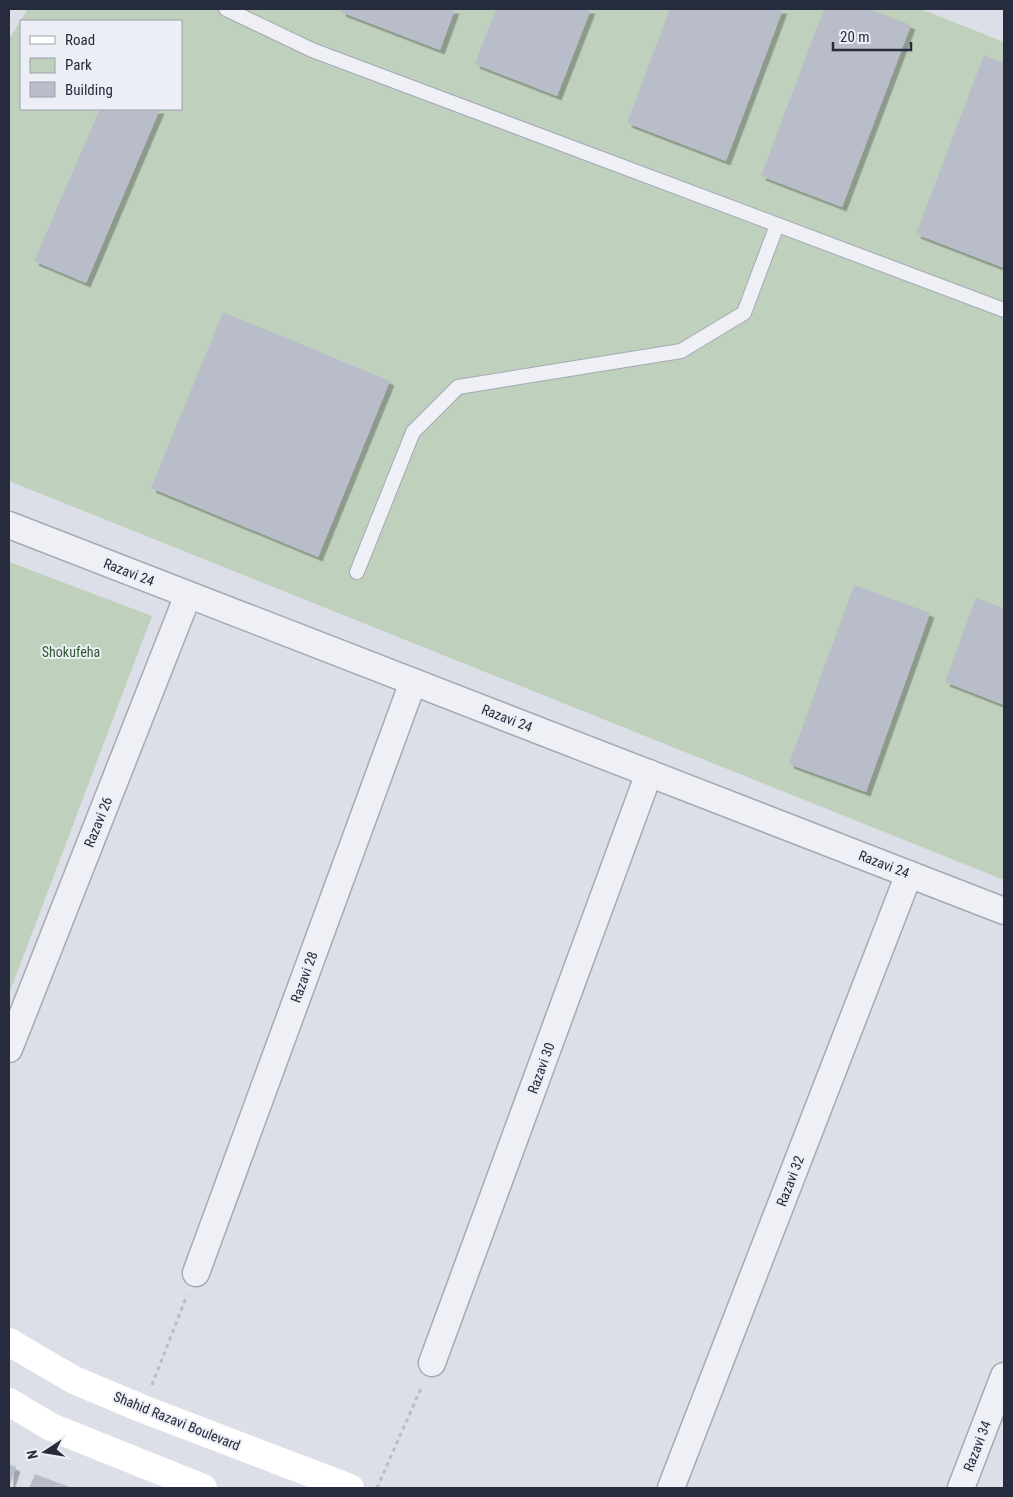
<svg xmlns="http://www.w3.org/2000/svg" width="1013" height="1497" viewBox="0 0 1013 1497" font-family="'Roboto Condensed',sans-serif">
<defs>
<filter id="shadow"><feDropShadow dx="4.5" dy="4.5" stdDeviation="0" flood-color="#0004"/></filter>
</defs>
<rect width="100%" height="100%" fill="#dcdfe7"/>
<g fill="#bfd1bd" fill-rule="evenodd">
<path d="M28,9H921L1004,42V880L9,481V39ZM21,21H181V109H21Z"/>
<path d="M9,562L152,616L9,994Z"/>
</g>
<g fill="#b9bdc9" filter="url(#shadow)">
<path d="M342,9H455L440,50L341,12Z"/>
<path d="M496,9H591L557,96L475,64Z"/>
<path d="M670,9H783L726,161L627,123Z"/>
<path d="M824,9H869L911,25L842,207L761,176Z"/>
<path d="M984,55L1004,63V268L916,234Z"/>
<path d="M100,109H160L86,283L34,261Z"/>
<path d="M223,312L390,381L318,557L151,488Z"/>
<path d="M854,585L930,613L866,792L789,764Z"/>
<path d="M976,598L1004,608V705L945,682Z"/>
<path d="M9,1464L16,1467L9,1488Z"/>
<path d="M35,1474L72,1488H29Z"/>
</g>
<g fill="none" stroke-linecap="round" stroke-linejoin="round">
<g stroke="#a5a9b4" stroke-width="16">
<g id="lane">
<path d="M226,9L312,50L1004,310"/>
<path d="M357,572L413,432L458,387L681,351L744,313L777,225"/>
</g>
</g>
<g stroke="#a5a9b4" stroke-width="29">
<g id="street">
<path d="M9,525L1004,911"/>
<path d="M9,1049L188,595"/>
<path d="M196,1273L413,682"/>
<path d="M432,1363L649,773"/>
<path d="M671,1488L909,874"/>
<path d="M961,1488L1004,1376"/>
</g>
</g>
<g stroke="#bbbdc5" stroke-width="3" stroke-dasharray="4 4" stroke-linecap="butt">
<path d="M152,1385L187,1295"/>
<path d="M377,1488L422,1386"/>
</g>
<use href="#lane" stroke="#eff0f5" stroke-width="14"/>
<use href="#street" stroke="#eff0f5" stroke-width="26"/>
<g stroke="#fff" stroke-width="28">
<path d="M9,1342L74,1380L143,1409L350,1488"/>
<path d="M9,1402L51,1427L203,1488"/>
</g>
</g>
<g text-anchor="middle" stroke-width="4" stroke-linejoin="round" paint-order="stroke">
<g font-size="14" fill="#262b3d" stroke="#ebeef4">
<text transform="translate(129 572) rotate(21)" y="5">Razavi 24</text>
<text transform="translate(507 718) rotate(21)" y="5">Razavi 24</text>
<text transform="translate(98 822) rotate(-68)" y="5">Razavi 26</text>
<text transform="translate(884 864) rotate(21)" y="5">Razavi 24</text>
<text transform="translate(304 977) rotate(-70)" y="5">Razavi 28</text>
<text transform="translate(541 1068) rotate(-70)" y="5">Razavi 30</text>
<text transform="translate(790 1181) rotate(-69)" y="5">Razavi 32</text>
<text transform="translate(177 1421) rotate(22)" y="5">Shahid Razavi Boulevard</text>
<text transform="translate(977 1446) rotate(-69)" y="5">Razavi 34</text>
</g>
<g font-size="14" fill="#345933" stroke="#ebeef4">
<text x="71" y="657">Shokufeha</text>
</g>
</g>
<rect width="1013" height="1497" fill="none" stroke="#262b3d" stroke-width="20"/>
<rect x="20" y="20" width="162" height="90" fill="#ebeef4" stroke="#9ca0ab"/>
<rect x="30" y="36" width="25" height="8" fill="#ffffff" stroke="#9ca0ab"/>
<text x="65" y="45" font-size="15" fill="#262b3d">Road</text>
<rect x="30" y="58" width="25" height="15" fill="#bfd1bd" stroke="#9ca0ab"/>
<text x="65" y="70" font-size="15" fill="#262b3d">Park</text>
<rect x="30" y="82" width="25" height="15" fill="#b9bdc9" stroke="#9ca0ab"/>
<text x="65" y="95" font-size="15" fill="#262b3d">Building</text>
<g transform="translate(45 1452) rotate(258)" stroke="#ebeef4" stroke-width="4" paint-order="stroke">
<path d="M0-4L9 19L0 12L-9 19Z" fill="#262b3d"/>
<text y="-8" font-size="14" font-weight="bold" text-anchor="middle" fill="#262b3d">N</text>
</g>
<path d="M833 42v8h78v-8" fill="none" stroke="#262b3d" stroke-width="2.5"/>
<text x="840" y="42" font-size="15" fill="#262b3d" stroke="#ebeef4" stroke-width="4" paint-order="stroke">20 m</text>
</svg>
